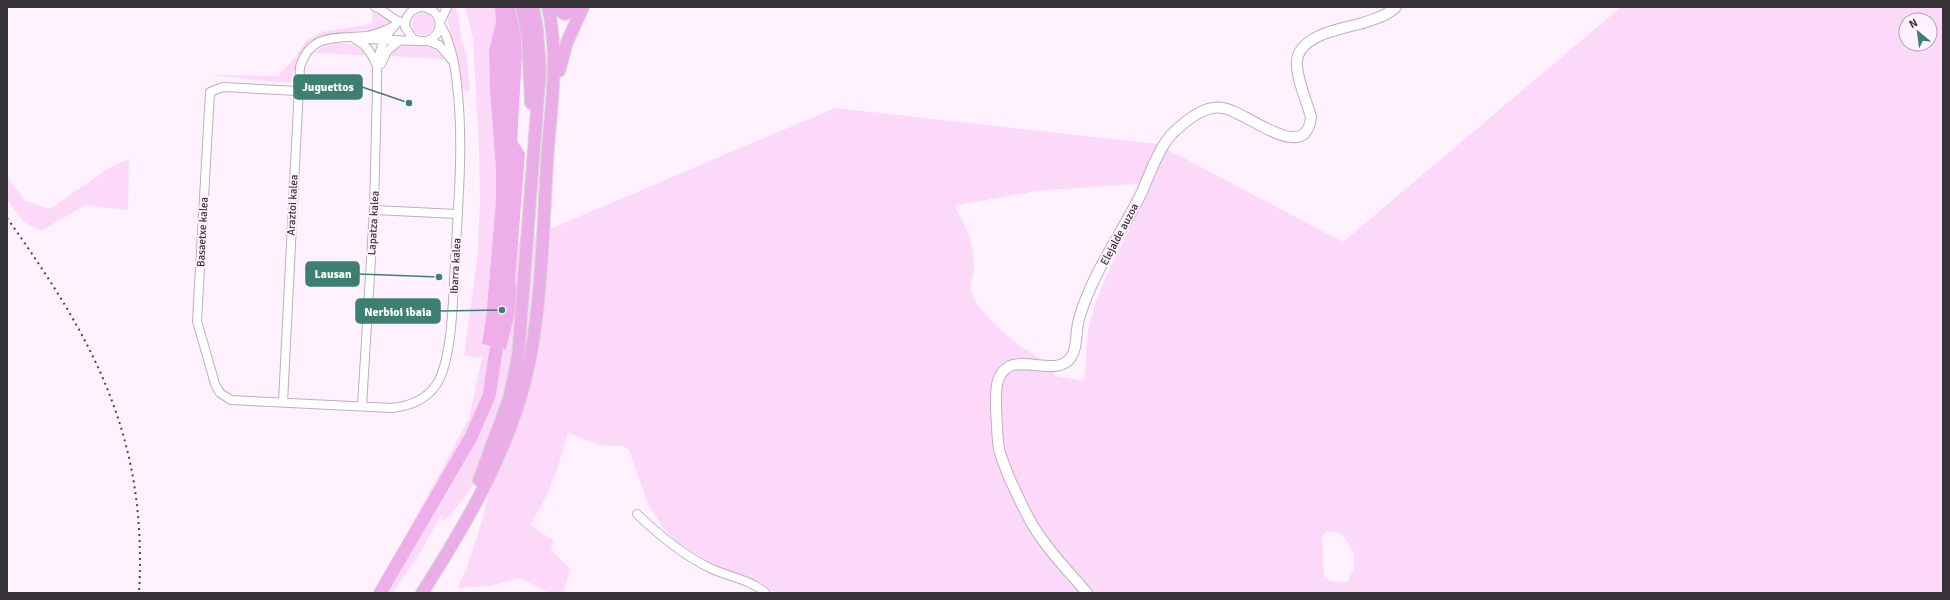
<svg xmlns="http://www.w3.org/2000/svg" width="1950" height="600" viewBox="0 0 1950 600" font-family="Signika,sans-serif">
<rect width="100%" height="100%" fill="#fff1fe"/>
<g fill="#fcd8f9" fill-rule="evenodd">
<path d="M452,7H455L459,17L461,37L467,58L470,92L462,89L447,17Z"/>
<path d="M465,7H495L496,22L489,50L490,90L496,171V200L483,352L505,248L835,108L1157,144L1343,242L1621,7H1943V593H775L761,582L714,565L677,542L663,528L648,504L629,450L623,446H603L568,433L556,473L545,499L530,525L554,541L551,546L552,551L570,569L563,593H550L520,578L488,586L458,588C473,554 483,520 491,484L477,480L453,512L442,521L441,515L417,558L392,593H375L469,419L482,358L464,355L477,261L480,202L479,148L473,38ZM1906,20H1930V44H1906ZM1145,183L1129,231L1111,265L1096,301L1088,332L1084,381L1055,376L1050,363C1027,355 977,315 971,290C970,283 974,275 974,268C974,244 968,229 955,208L956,205L1036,191ZM1328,531L1337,532L1343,535L1354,554V568L1347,583L1332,581L1324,578L1322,539L1323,535Z"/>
<path d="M373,11L391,21L379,28L331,34L321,36L311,41L298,58L290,83L211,75L278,76L293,60L307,40L322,32L372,24Z"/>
<circle cx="423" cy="24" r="11"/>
<path d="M339,43C351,43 359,47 367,55L315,53L324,46Z"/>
<path d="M404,45C422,45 433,44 445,59L389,56L396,48Z"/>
<path d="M129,159L128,210L85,205L41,231L23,221L7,199V177L25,201L50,209L109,168Z"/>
</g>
<path fill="#edaee9" d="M495,7H515L521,27L522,55L517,141L525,153L515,281L519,296L506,349L482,344L486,319L496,200V171L490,90L489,50L496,22Z"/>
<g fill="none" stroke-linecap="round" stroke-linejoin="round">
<path stroke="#edaee9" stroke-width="13" d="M380,593L471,437L489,396L499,330"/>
<g stroke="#bdb0bb" stroke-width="10">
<g id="minor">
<path d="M375,7C385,10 393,21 402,22"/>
<path d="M421,7C410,10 405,16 405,27L413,39C442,51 451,9 421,7"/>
<path d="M440,22L447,7"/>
<path d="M364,39L417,41"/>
<path d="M356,40C366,44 372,54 376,64"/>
<path d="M428,41L439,45L451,59"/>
<path d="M381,64L387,51L399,41"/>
<path d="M297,91L223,87L210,92L197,321L215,384L220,393L231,400L392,408C409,406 426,400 436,385C453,360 453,294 455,263C458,204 464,144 457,85C455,64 451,42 440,24"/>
<path d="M374,210L457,214"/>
<path d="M283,402L300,67C311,32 337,39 366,36C375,35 384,31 392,27"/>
<path d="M362,406L374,210L377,87C376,61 379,40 398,22"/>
<path d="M637,514C658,534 681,554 708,567C727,577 748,578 766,593"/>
</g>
</g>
<g stroke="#bdb0bb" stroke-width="12">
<path id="tertiary" d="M1087,593C1072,575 1055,558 1042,539C1029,523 1021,502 1012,484C1007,472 1002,461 999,449C997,436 997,422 996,409C996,393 994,374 1010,366C1028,358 1065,379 1074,351C1077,341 1076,329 1079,319C1091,276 1120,235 1140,196C1149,177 1159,145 1175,131C1188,119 1205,105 1223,108C1246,111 1306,166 1311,117C1307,102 1295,75 1297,60C1301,34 1342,29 1363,23C1374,19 1387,16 1396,7"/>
</g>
<g stroke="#dbdadb" stroke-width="14">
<g id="primary">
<path d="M522,7L528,37L531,103"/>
<path d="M552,7L565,14L573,11L579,7"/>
<path d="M559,71L567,42L583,7"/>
<path d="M479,480L509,399L518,357L540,70L537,28L533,7"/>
<path d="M422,593C468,521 513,445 530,359C542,295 543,228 547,163C550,110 560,60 548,7"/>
</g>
</g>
<use href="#minor" stroke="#fff" stroke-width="8"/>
<use href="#tertiary" stroke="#fff" stroke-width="10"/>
<use href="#primary" stroke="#eaade8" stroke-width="12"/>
<path stroke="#4b454b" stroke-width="2" stroke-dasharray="2 4" stroke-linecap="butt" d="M7,218C94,340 148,438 139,593"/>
</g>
<g text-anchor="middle" stroke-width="4" stroke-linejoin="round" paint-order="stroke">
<g font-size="11" fill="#373237" stroke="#fff1fe">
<text transform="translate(292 205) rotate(-87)" y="4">Araztoi kalea</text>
<text transform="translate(373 223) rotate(-87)" y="4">Lapatza kalea</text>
<text transform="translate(202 232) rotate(-87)" y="4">Basaetxe kalea</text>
<text transform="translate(1119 234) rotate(-62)" y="4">Elejalde auzoa</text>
<text transform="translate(455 266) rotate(-87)" y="4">Ibarra kalea</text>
</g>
</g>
<path fill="none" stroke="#3d8073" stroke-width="1.5" d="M409 103L362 87M439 277L359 274M502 310L440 311"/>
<g fill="#3d8073" stroke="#fff1fe" stroke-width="1.5">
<circle cx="409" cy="103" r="4"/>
<circle cx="439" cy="277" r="4"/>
<circle cx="502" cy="310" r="4"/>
</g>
<g fill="#3d8073" stroke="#3d8073" stroke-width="1.5">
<rect x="294" y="75" width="68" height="24" rx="4"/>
<rect x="306" y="262" width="53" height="24" rx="4"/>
<rect x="356" y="299" width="84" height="24" rx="4"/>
</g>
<g font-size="12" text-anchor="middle" font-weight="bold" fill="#fff">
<text x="328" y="91">Juguettos</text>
<text x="333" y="278">Lausan</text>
<text x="398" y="316">Nerbioi ibaia</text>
</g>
<rect width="1950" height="600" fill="none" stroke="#373237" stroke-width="16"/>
<g transform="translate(1918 32) rotate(331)"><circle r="19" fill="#fff1fe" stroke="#afa5ae"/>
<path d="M0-3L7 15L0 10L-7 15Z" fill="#3d8073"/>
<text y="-6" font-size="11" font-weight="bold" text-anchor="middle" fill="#373237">N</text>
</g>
</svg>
